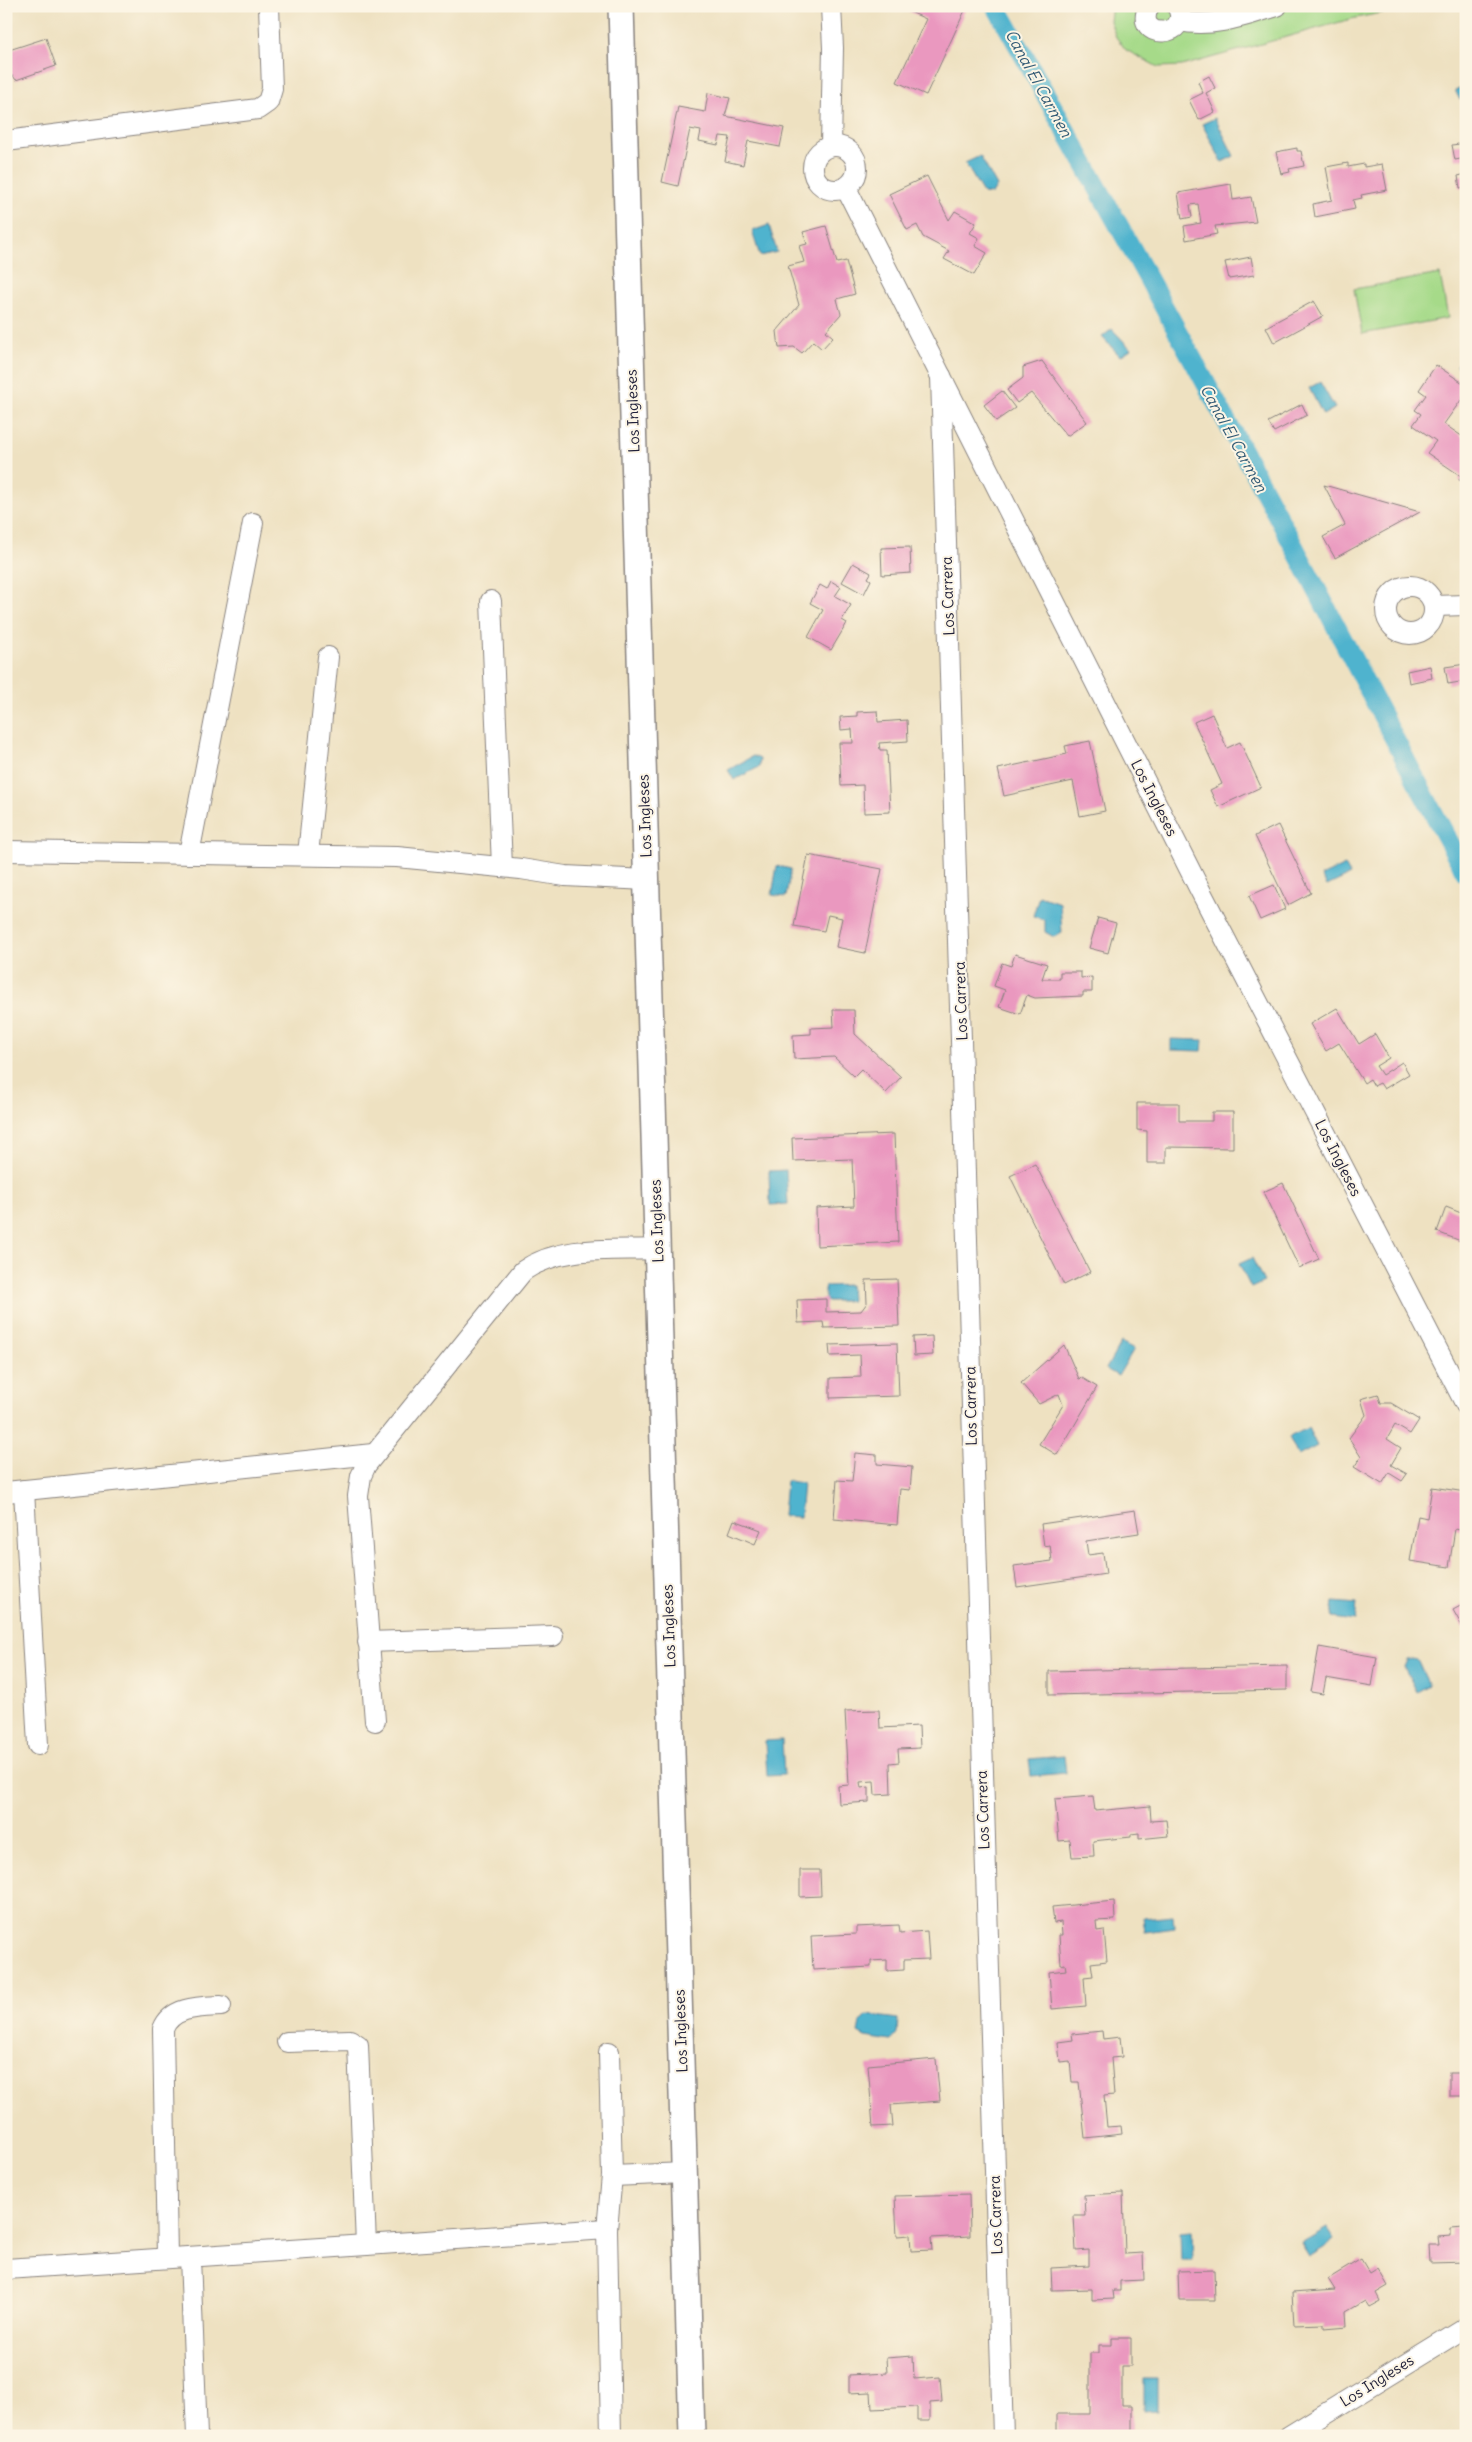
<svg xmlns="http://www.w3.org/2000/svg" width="1472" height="2442" viewBox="0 0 1472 2442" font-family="Delius,sans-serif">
<rect width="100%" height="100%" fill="#fcf5e5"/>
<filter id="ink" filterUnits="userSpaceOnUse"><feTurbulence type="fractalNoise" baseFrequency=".02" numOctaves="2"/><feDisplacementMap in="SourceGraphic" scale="10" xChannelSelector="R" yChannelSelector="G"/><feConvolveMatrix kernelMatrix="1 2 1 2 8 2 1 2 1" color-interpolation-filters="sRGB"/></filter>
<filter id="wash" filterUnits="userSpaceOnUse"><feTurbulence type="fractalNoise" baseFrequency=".0096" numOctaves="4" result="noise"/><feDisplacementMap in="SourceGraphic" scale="20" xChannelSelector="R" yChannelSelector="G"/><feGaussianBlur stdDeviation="1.12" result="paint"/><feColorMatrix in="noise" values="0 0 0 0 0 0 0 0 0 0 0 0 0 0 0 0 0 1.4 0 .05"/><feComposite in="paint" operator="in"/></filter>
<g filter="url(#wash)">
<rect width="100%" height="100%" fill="#eee1c1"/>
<g fill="#a6da89" stroke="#647e62">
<path d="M1112,6H1416L1351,19L1182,66L1158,67L1126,50L1116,37L1110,21Z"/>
<path d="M1440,274L1448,318L1362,334L1354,289Z"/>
</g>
<g fill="#4fb3ce" stroke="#386a84">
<path d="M1466,85V98L1460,100L1455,90Z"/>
<path d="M1215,118L1234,156L1222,162L1202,124Z"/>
<path d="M980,156L997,186L992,194L983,193L965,163Z"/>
<path d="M769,225L777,252L760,256L752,231Z"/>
<path d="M1112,329L1131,349L1120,356L1102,337Z"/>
<path d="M1466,350V373L1456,366Z"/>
<path d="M1320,382L1335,408L1323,415L1309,388Z"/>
<path d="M753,756L760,759L759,767L734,780L728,770Z"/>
<path d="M1345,865L1350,875L1327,886L1321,876Z"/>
<path d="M777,866L791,869L786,897L772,895Z"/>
<path d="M1039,896L1060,903L1062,933L1054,937L1045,932V920L1033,916Z"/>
<path d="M1171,1039L1203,1040L1202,1051L1171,1050Z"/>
<path d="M786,1170L788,1204L770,1205L769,1171Z"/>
<path d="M1252,1258L1264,1282L1251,1288L1239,1264Z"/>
<path d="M850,1285L851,1301H825V1286Z"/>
<path d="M1121,1342L1134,1349L1118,1376L1106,1369Z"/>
<path d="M1308,1428L1317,1446L1298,1456L1289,1437Z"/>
<path d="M786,1481L803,1483L800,1517L783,1516Z"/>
<path d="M1334,1602L1357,1604L1355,1621L1332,1618Z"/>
<path d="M1412,1659L1417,1660L1429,1685L1417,1692L1404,1667L1407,1660Z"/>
<path d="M782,1740L784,1775L767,1776L765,1741Z"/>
<path d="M1064,1756L1066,1773L1031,1776L1029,1759Z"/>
<path d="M1173,1915L1174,1928L1145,1932L1143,1918Z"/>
<path d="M867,2015L898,2019L897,2033L891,2041L865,2037L858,2033L860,2023Z"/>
<path d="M1327,2228L1335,2240L1309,2256L1301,2243Z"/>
<path d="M1192,2231L1193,2260H1181L1180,2232Z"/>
<path d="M1144,2379H1158V2410L1144,2411Z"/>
</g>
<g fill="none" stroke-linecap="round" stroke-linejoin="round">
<path stroke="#4fb3ce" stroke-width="20" d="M996,6C1102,195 1208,384 1309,575C1361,674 1412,775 1466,873"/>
</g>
<g id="blocks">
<g fill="#ea98bf">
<path d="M897,6H967L926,95L897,82L926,19Z"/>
<path d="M46,38L56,66L16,80L13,76L6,77V51Z"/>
<path d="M1209,76L1215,88L1206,93L1215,112L1199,120L1189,100L1203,93L1198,82Z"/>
<path d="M708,93L730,98L725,116L784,128L780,147L748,141L743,165L725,161L730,137L720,136L718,145L699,141L701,131L690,129L678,186L662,182L678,107L705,112Z"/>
<path d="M1466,143V158L1455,160L1452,145Z"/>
<path d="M1297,148V151H1301L1304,166L1289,169L1290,172L1281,174L1276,152Z"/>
<path d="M1348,163V167L1364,164V167L1382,164L1387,190L1361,195L1362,198L1353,200L1355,209L1315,217L1313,204L1332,200L1326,167Z"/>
<path d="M1466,174V187L1460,188L1458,176Z"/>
<path d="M927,176L949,220L955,211L976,223L970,233L979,238L975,246L987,253L974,275L944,259L949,251L923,237L917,225L907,230L889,194Z"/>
<path d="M1231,184L1233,200L1251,197L1256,222L1215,226L1217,234L1186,240L1184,226L1201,223L1198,204L1190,205L1192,217L1182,219L1178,193Z"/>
<path d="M826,226L837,263L846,261L855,294L837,299L841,314L826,331L833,337L822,349L813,341L802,353L794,347L779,348L777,331L799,305L788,266L804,262L799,246L807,244L803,232Z"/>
<path d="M1251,257L1254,275L1229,279L1225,262Z"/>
<path d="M1314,301L1323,316L1274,343L1266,327Z"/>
<path d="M1042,361L1087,422L1067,436L1031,393L1017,403L1007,390L1023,378V367Z"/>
<path d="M1436,365L1466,385V393L1444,424L1466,439V485L1459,480L1461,476L1427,453L1436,441L1413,425L1421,414L1415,410L1426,395L1419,390Z"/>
<path d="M1002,391L1015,408L996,421L984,405Z"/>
<path d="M1302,404L1307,415L1274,432L1268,422Z"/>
<path d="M1324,485L1420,512L1335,558L1323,537L1345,525Z"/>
<path d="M910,547L911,573L882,575L881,548Z"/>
<path d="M853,563L871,573L868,578L871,580L864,594L842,582Z"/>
<path d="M831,581L841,587L835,596L851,605L842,620L847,623L831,650L808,637L823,610L810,603L820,585L827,589Z"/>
<path d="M1466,664V681L1448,684L1445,667Z"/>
<path d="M1430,666L1432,678L1409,683L1407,671Z"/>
<path d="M877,711L878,722L907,720L908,741L879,743L880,750H887L890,812L864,813L863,785L841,786L839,743H853L852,729L841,730L840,717L857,716V712Z"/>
<path d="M1212,714L1227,748L1240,742L1261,787L1218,807L1210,790L1222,784L1194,722Z"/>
<path d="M1090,741L1105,811L1080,816L1073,781L1004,796L998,769L1067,754L1065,746Z"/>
<path d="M1278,825L1311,893L1288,905L1255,836Z"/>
<path d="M808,855L882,869L865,953L836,947L842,918L828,915L824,931L794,926Z"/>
<path d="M1274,885L1285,909L1260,920L1249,896Z"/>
<path d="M1098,918L1116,923L1108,953L1089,948Z"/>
<path d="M1015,954L1047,964L1042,979H1060V972H1081V978L1092,977V992H1083V996L1035,998L1027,995L1020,1014L999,1007L1005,990L994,986L1002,963L1011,966Z"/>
<path d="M1337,1008L1359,1044L1375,1034L1389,1058L1376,1066L1382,1075L1402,1062L1409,1074L1384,1089L1380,1083L1374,1086L1370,1079L1364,1083L1339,1043L1326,1051L1310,1024Z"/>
<path d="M833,1010H854L855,1034L901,1077L886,1093L861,1069L854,1076L834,1057L794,1059L793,1035L811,1034V1028L834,1027Z"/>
<path d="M1137,1103H1179V1121H1212V1112H1233V1148L1166,1147V1163H1147V1131L1137,1130Z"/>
<path d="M894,1134L898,1242L817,1246L816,1208L854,1206L852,1159L793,1161L792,1138Z"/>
<path d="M1035,1164L1090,1272L1064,1285L1010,1176Z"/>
<path d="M1283,1183L1319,1259L1299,1268L1263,1192Z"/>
<path d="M1446,1207L1466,1215V1243L1437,1232Z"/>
<path d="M897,1279L899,1326L824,1328L823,1322L798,1323L797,1300L826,1299V1312L861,1311L867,1303L866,1280Z"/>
<path d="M932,1336L933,1355L914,1356L913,1337Z"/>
<path d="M897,1343L899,1396L830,1398V1378L861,1377L860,1355L830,1356L829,1345Z"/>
<path d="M1064,1345L1079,1379L1082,1378L1097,1387L1057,1455L1039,1444L1063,1405L1059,1394L1039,1404L1021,1383Z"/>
<path d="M1378,1394L1381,1403H1391L1419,1420L1410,1434L1395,1425L1387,1439L1401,1448L1391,1465L1407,1474L1402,1481L1389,1473L1382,1484L1354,1467L1361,1457L1349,1438L1366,1415L1361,1399Z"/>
<path d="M855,1453L877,1455V1464L912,1467L910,1490L900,1489L897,1525L834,1519L837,1480L852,1481Z"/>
<path d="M1432,1487L1466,1492V1531L1455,1529L1449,1567L1410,1561L1418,1516L1427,1518Z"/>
<path d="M1135,1510L1139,1533L1086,1541L1088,1555L1103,1553L1106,1574L1017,1587L1014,1566L1052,1561L1050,1545L1044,1546L1041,1524Z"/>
<path d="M734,1520L761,1530L755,1544L729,1533Z"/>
<path d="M1466,1603V1633L1453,1610Z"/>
<path d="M1319,1647L1377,1657L1372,1686L1326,1678L1323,1694L1311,1692Z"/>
<path d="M1287,1666V1690L1049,1695V1671Z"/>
<path d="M879,1710L880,1728L919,1726L920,1748L898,1749L899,1762L890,1763L891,1794L875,1795L874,1781L860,1782L861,1788L869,1787V1802L839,1804L838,1786L849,1785L845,1711Z"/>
<path d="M1093,1796L1095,1811L1150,1806L1151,1821L1166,1820L1168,1836L1139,1839V1833L1131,1834V1837L1093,1841L1094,1856L1072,1857L1070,1840L1059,1841L1055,1799Z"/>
<path d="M800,1870H820L821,1896L800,1897Z"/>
<path d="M1114,1901L1115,1920L1096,1921L1097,1931L1104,1930L1107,1961L1091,1963L1093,1976L1084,1977L1086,2006L1052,2009L1049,1972L1066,1970L1065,1964L1061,1965L1059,1935H1062L1061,1922L1054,1923L1052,1907Z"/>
<path d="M899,1925L900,1933L927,1931L929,1959L904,1960V1970L887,1971V1960L871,1961V1967L813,1970L811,1936L856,1934V1927Z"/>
<path d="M1102,2031L1103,2039L1120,2037L1122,2057L1111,2058L1114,2095L1104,2096L1107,2127L1121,2126L1122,2134L1085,2138L1079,2082H1072L1070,2061L1060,2062L1058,2042L1073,2040L1072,2034Z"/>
<path d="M936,2059L940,2101L891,2105L893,2126L873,2127L868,2065Z"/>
<rect x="1449" y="2073" width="17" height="23"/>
<path d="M1123,2193L1125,2254L1143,2253L1144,2280L1120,2281V2291H1113L1114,2299L1092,2300V2289L1052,2290L1051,2268L1089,2266V2250L1076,2251L1074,2216H1085L1084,2195Z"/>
<path d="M969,2194L970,2236L931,2238L932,2250L911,2251L910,2235L897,2236L895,2196Z"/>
<path d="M1464,2227L1466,2262L1430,2263L1429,2245H1439L1438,2237L1451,2236V2228Z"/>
<path d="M1361,2259L1370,2274L1378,2269L1388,2286L1376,2293L1380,2301L1369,2307L1365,2301L1346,2312L1347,2326L1324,2328V2324L1294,2325L1292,2293L1335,2290L1328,2279Z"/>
<path d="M1214,2270L1215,2300H1179L1178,2271Z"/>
<path d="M1112,2338H1131V2366H1122V2405H1132V2436H1057V2414H1090V2353H1099V2345H1112Z"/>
<path d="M913,2356L914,2379L940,2377L942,2402L930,2403V2421H917V2407L872,2409L871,2392L849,2393V2375L887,2373L886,2358Z"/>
</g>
</g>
</g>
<g filter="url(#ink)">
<use href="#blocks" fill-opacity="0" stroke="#88827e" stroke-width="1"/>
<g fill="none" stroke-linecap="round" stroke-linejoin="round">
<g stroke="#88827e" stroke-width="22">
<g id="minor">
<path d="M831,6L833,48L831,146"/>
<path d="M1149,6C1131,42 1195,38 1177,6"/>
<path d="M1179,21C1213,28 1244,16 1277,6"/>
<path d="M6,141L258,109L268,102L272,89L269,6"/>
<circle cx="835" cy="168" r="22"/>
<path d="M846,188L1199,888L1466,1405"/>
<path d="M941,376L1003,2436"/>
<circle cx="1410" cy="610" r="24"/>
<path d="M491,601L502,867"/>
<path d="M1434,606L1466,605"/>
<path d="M6,851L397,857L521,869L565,876L647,880"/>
<path d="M189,854L253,523"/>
<path d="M308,855L328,657"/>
<path d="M24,1490L38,1745"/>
<path d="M6,1492L373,1454"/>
<path d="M368,1642L553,1636"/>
<path d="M375,1721L358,1496L361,1476L366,1465L523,1271C562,1244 613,1251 658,1249"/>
<path d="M287,2042L350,2040L358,2045L366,2245"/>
<path d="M609,2052L612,2176L607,2229L611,2436"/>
<path d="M612,2176L685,2173"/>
<path d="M167,2257L163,2029C172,2006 201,2007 221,2006"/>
<path d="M190,2257L197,2436"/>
<path d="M6,2269L607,2229"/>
<path d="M1289,2436L1466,2327"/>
</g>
</g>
<g stroke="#88827e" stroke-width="28">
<path id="tertiary" d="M621,6L692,2436"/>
</g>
<use href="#minor" stroke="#fff" stroke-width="20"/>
<use href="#tertiary" stroke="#fff" stroke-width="25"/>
</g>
</g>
<g text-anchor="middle" stroke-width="4" stroke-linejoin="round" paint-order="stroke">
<g font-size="15" fill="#22223b" stroke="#fcf5e5">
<text transform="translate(633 411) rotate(-92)" y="5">Los Ingleses</text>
<text transform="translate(948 596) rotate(-92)" y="5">Los Carrera</text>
<text transform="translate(1154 798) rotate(63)" y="5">Los Ingleses</text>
<text transform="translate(645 816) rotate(-92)" y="5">Los Ingleses</text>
<text transform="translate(961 1001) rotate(-92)" y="5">Los Carrera</text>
<text transform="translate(1338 1158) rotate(63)" y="5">Los Ingleses</text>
<text transform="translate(657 1221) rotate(-92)" y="5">Los Ingleses</text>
<text transform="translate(971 1406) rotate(-91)" y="5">Los Carrera</text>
<text transform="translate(669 1626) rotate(-92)" y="5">Los Ingleses</text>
<text transform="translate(983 1810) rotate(-92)" y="5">Los Carrera</text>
<text transform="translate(681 2031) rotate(-92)" y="5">Los Ingleses</text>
<text transform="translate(996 2215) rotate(-92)" y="5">Los Carrera</text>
<text transform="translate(1377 2381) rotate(-32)" y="5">Los Ingleses</text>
</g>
<g font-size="16" font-style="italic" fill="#345c76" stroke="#fcf5e5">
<text transform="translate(1039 83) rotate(61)" y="6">Canal El Carmen</text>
<text transform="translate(1234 438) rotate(61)" y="6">Canal El Carmen</text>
</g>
</g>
<rect width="1472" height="2442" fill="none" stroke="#fcf5e5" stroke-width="25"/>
</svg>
